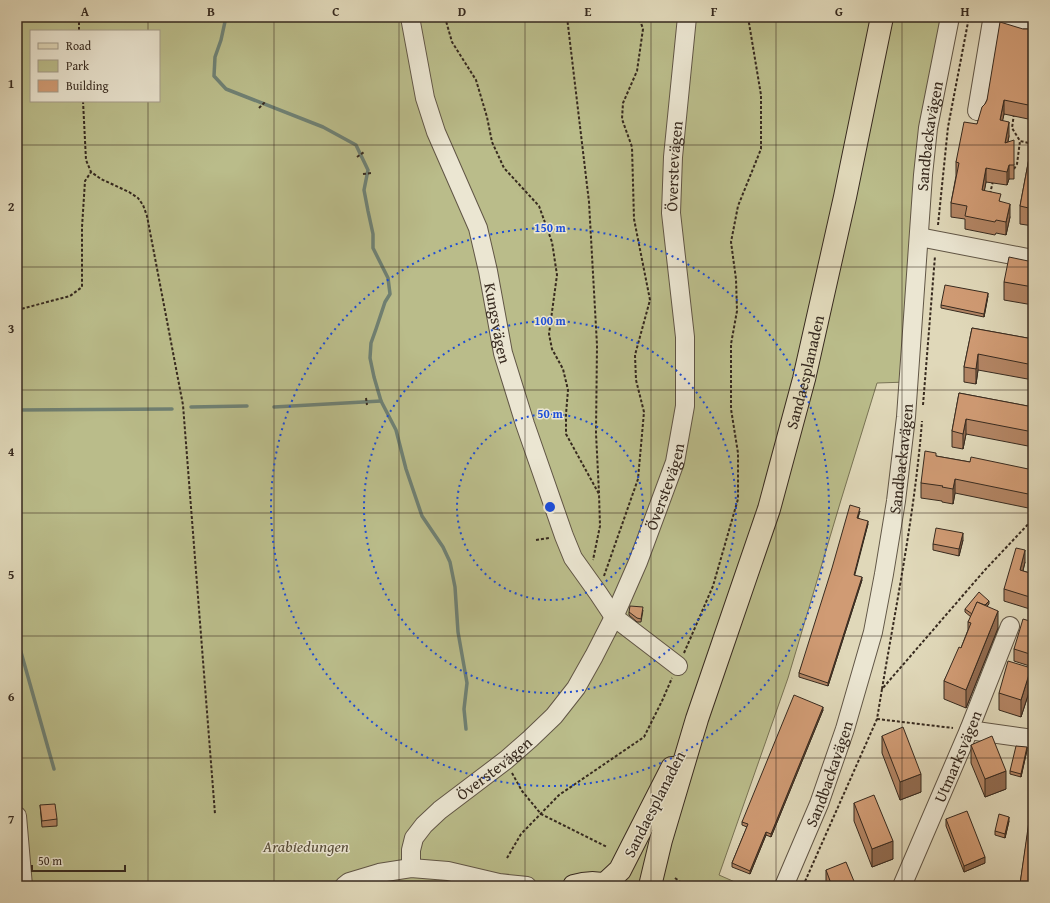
<svg xmlns="http://www.w3.org/2000/svg" width="1050" height="903" viewBox="0 0 1050 903" font-family="'Gentium Book Plus',serif">
<rect width="100%" height="100%" fill="#e0d8b9"/>
<filter id="stains"><feTurbulence type="fractalNoise" baseFrequency=".005" numOctaves="4"/><feColorMatrix values="0 0 0 0 .2 0 0 0 0 .09 0 0 0 0 .02 0 0 0 .5 -.17"/></filter>
<radialGradient id="worn" r=".72"><stop offset=".6" stop-color="#630" stop-opacity="0"/><stop offset="1" stop-color="#630" stop-opacity=".3"/></radialGradient>
<path fill="#babc8a" stroke="#787354" fill-rule="evenodd" d="M17,17H950L937,78L908,382L877,383L841,500L788,678L719,875L744,886H23L17,816ZM31,31H159V101H31Z"/>
<g fill="none" stroke-linecap="round" stroke-linejoin="round">
<g stroke="#6f8073" stroke-width="3.5">
<path d="M226,17L221,40L215,57L214,76L226,89L323,127L356,145L368,170L364,190L368,211L373,234V248L388,278L390,294L385,302L376,329L371,343L370,358L374,377L381,401L396,430L406,469L422,516L443,547L450,562L455,587L458,632L467,683L464,709L466,729"/>
<path d="M766,20V17"/>
<path d="M191,407L247,406"/>
<path d="M274,407L381,401"/>
<path d="M17,410L172,409"/>
<path d="M17,638L54,769"/>
</g>
<g stroke="#615646" stroke-width="20">
<g id="minor">
<path id="s1" d="M410,17L425,98L436,132L478,228L488,271L503,353L525,424L564,536L573,558L598,593L614,617L678,666"/>
<path d="M1007,26L1026,32L1032,17"/>
<path d="M977,111L992,21"/>
<path d="M919,237L1033,259"/>
<path d="M969,730L1033,739"/>
<path d="M17,816L23,886"/>
<path id="s2" d="M411,868V850L414,838L424,825L440,810L506,760L530,739L554,716L576,688L594,656L614,617L638,562L675,462L685,406V337L671,213L673,157L687,17"/>
<path d="M344,886L349,882L379,873L411,868L448,871L499,883L527,886"/>
<path id="s3" d="M784,886L819,804L845,729L873,632L884,574L896,501L906,417L923,175L928,128L950,17"/>
<path id="s4" d="M902,886L969,730L1010,626"/>
</g>
</g>
<g stroke="#372a1f" stroke-width="24">
<g id="major">
<path d="M605,884L620,870L672,768"/>
<path d="M574,886C586,882 599,882 611,886"/>
<path id="s5" d="M650,886L661,840L697,719L769,509L804,379L845,197L882,17"/>
</g>
</g>
<g stroke="#372a1f" stroke-width="2" stroke-dasharray="3 2" stroke-linecap="butt">
<path d="M79,17V31"/>
<path d="M446,17V21L452,42L476,80L487,117L492,142L504,168L539,206L552,242L557,275L549,334L552,349L563,369L568,390L566,414V434L599,494L600,526L593,560"/>
<path d="M567,17L589,202L597,345L596,433L599,493"/>
<path d="M83,101L86,160L91,172L101,179L129,192L138,198L143,205L147,216L183,405L215,814"/>
<path d="M259,108L266,101"/>
<path d="M1014,114L1012,128L1020,141L1033,144"/>
<path d="M357,157L364,152"/>
<path d="M1014,169L1017,164L1020,141"/>
<path d="M363,174L372,173"/>
<path d="M990,194L993,181"/>
<path d="M938,225L948,127L969,17"/>
<path d="M17,310L70,296L82,287V227L85,181L91,172"/>
<path d="M366,398L367,405"/>
<path d="M923,405L935,256"/>
<path d="M536,540L549,538"/>
<path d="M604,576L638,479L644,412L636,380L635,355L650,300L634,219L632,147L622,119L623,103L637,71L643,29L639,17"/>
<path d="M684,653L713,586L738,499V453L731,409V344L737,311L736,279L731,242L738,206L761,149V95L748,17"/>
<path d="M882,689C897,600 915,511 922,421"/>
<path d="M877,719L953,728"/>
<path d="M512,773L522,791L541,814L607,847"/>
<path d="M507,858L521,834L559,795L644,737L662,701L672,678"/>
<path d="M675,878L686,886"/>
<path d="M803,886L877,719L882,689L984,571L1033,519"/>
</g>
<use href="#minor" stroke="#ebe6d2" stroke-width="18"/>
<use href="#major" stroke="#e0d8b9" stroke-width="22"/>
</g>
<g fill="#b38564" stroke="#372a1f">
<path d="M1033,26V120L1004,114L1002,121L1009,136L1008,142L1014,165V179H1009L1007,185L986,182L984,191L1001,202L1010,217L1006,235L996,233L995,235L965,229V219L951,217V203L956,176V162L977,124L985,104L1023,29H1028Z"/>
<path d="M1033,137V226L1020,224V206Z"/>
<path d="M1033,262V305L1004,300V282Z"/>
<path d="M988,296L984,317L941,308V305Z"/>
<path d="M972,328L1033,339V380L978,370L976,384L964,382V367Z"/>
<path d="M959,393L1033,407V447L966,434L963,449L952,447V431Z"/>
<path d="M936,456L970,462L1033,470V509L955,493L953,504L942,502V501L921,498V483Z"/>
<path d="M860,511L858,518L868,524L854,575L862,580L828,686L799,677V673Z"/>
<path d="M963,540L959,556L933,550V544Z"/>
<path d="M1025,562L1023,571L1033,574V610L1004,601V589Z"/>
<path d="M989,604L987,606L998,628L966,708L944,699V681L961,648L968,630V622L971,617L965,612V609Z"/>
<path d="M643,610L641,622H637L629,615V612Z"/>
<path d="M1033,622V667L1014,661V649Z"/>
<path d="M1031,686L1021,717L999,710V693Z"/>
<path d="M823,710L771,837L766,835L750,874L732,867V863L747,827L742,825V822Z"/>
<path d="M882,736L921,792L900,800L882,753Z"/>
<path d="M971,745L1006,789L985,797L971,763Z"/>
<path d="M1027,750L1021,777L1010,774V771Z"/>
<path d="M1033,799V886H1020V884Z"/>
<path d="M854,803L893,859L872,867L854,821Z"/>
<path d="M40,805L57,819V826L42,827Z"/>
<path d="M946,819L985,863L964,872L946,826Z"/>
<path d="M1009,821L1005,838L995,835V831Z"/>
<path d="M826,870L856,886H826Z"/>
</g>
<g fill="#926c51" stroke="#372a1f">
<path d="M1004,100V114L1000,134V120Z"/>
<path d="M1009,122V136L1005,156V143Z"/>
<path d="M1009,165V179L1007,185V172Z"/>
<path d="M986,168V182L982,204V190Z"/>
<path d="M1010,204V217L1006,235V222Z"/>
<path d="M988,293V296L984,317V314Z"/>
<path d="M978,354V370L976,384V369Z"/>
<path d="M966,419V434L963,449V434Z"/>
<path d="M955,479V493L953,504V489Z"/>
<path d="M868,521V524L854,578V575Z"/>
<path d="M963,533V540L959,556V549Z"/>
<path d="M1025,550V562L1020,582V570Z"/>
<path d="M862,577V580L828,686V683Z"/>
<path d="M989,601V604L975,620V617Z"/>
<path d="M998,611V628L966,708V690Z"/>
<path d="M1031,668V686L1021,717V700Z"/>
<path d="M823,707V710L771,837V834Z"/>
<path d="M1027,747V750L1021,777V774Z"/>
<path d="M1006,771V789L985,797V779Z"/>
<path d="M921,774V792L900,800V782Z"/>
<path d="M1009,817V821L1005,838V834Z"/>
<path d="M766,832V835L750,874V871Z"/>
<path d="M893,841V859L872,867V849Z"/>
<path d="M985,857V863L964,872V866Z"/>
</g>
<g fill="#d09b74" stroke="#372a1f">
<path d="M1000,22L1023,29H1028L1033,26V106L1004,100L1000,120L1009,122L1005,143L1014,140V165H1009L1007,172L986,168L982,190L1001,194L999,201L1010,204L1006,222L996,220L995,222L965,216L967,206L951,203L959,163L956,162L964,122L977,124L982,107L985,104L987,100Z"/>
<path d="M1033,137V209L1020,206Z"/>
<path d="M1009,257L1033,262V287L1004,282Z"/>
<path d="M945,285L988,293L984,314L941,305Z"/>
<path d="M972,328L1033,339V365L978,354L976,369L964,367Z"/>
<path d="M959,393L1033,407V432L966,419L963,434L952,431Z"/>
<path d="M925,451L936,453V456L970,462L971,457L1033,470V495L955,479L953,489L942,487L943,486L921,483Z"/>
<path d="M850,505L860,508L857,518L868,521L854,575L862,577L828,683L799,673L832,568Z"/>
<path d="M936,528L963,533L959,549L933,544Z"/>
<path d="M1016,548L1025,550L1020,570L1033,574V598L1004,589Z"/>
<path d="M979,592L989,601L985,605L977,602L972,614L965,609Z"/>
<path d="M977,602L998,611L966,690L944,681L959,647L961,648L971,623L968,622Z"/>
<path d="M630,606L643,607L641,619L637,618L629,612Z"/>
<path d="M1023,619L1033,622V655L1014,649Z"/>
<path d="M1008,661L1031,668L1021,700L999,693Z"/>
<path d="M794,695L823,707L771,834L766,832L750,871L732,863L748,824L742,822Z"/>
<path d="M903,727L921,774L900,782L882,736Z"/>
<path d="M992,736L1006,771L985,779L971,745Z"/>
<path d="M1016,746L1027,747L1021,774L1010,771Z"/>
<path d="M874,795L893,841L872,849L854,803Z"/>
<path d="M1033,799V886L1020,884L1031,807Z"/>
<path d="M55,804L57,819L42,821L40,805Z"/>
<path d="M967,811L985,857L964,866L946,819Z"/>
<path d="M999,814L1009,817L1005,834L995,831Z"/>
<path d="M846,862L856,886H832L826,870Z"/>
</g>
<path fill="none" stroke="#372a1f" stroke-width="1" stroke-opacity="0.55" d="M148,17V31M274,17V886M399,17V886M525,17V886M651,17V886M776,17V886M902,17V886M148,101V886M17,145H1033M17,267H1033M17,390H1033M17,513H1033M17,636H1033M17,758H1033"/>
<g fill="none" stroke="#1d4ed8" stroke-width="2" stroke-dasharray="2 4">
<circle cx="550" cy="507" r="93"/>
<circle cx="550" cy="507" r="186"/>
<circle cx="550" cy="507" r="279"/>
</g>
<g text-anchor="middle" stroke-width="3" stroke-linejoin="round" paint-order="stroke">
<g font-size="16" fill="#372a1f" stroke="#ebe6d2">
<text dy="6" stroke="none"><textPath href="#s3" startOffset="769">Sandbackavägen</textPath></text>
<text dy="6" stroke="none"><textPath href="#s2" startOffset="797">Överstevägen</textPath></text>
<text dy="6" stroke="none"><textPath href="#s1" startOffset="320">Kungsvägen</textPath></text>
<text dy="6" stroke="none"><textPath href="#s5" startOffset="537">Sandaesplanaden</textPath></text>
<text dy="6" stroke="none"><textPath href="#s3" startOffset="445">Sandbackavägen</textPath></text>
<text dy="6" stroke="none"><textPath href="#s2" startOffset="473">Överstevägen</textPath></text>
<text dy="6" stroke="none"><textPath href="#s4" startOffset="141">Utmarksvägen</textPath></text>
<text dy="6" stroke="none"><textPath href="#s2" startOffset="137">Överstevägen</textPath></text>
<text dy="6" stroke="none"><textPath href="#s3" startOffset="121">Sandbackavägen</textPath></text>
<text transform="translate(654 804) rotate(-63)" y="6">Sandaesplanaden</text>
</g>
<g font-size="16" font-style="italic" fill="#584e3a" stroke="#ebe6d2">
<text x="306" y="852">Arabiedungen</text>
</g>
</g>
<circle cx="550" cy="507" r="6" fill="#1d4ed8" stroke="#ebe6d2" stroke-width="2"/>
<g font-size="12" text-anchor="middle" font-weight="bold" fill="#1d4ed8" stroke="#ebe6d2" stroke-width="3" stroke-linejoin="round" paint-order="stroke">
<text x="550" y="232">150 m</text>
<text x="550" y="325">100 m</text>
<text x="550" y="418">50 m</text>
</g>
<rect width="1050" height="903" fill="none" stroke="#e0d8b9" stroke-width="44"/>
<rect x="30" y="30" width="130" height="72" fill="#ebe6d2" stroke="#a39b8a"/>
<rect x="38" y="43" width="20" height="6" fill="#e0d8b9" stroke="#a39b8a"/>
<text x="66" y="50" font-size="12" fill="#372a1f">Road</text>
<rect x="38" y="60" width="20" height="12" fill="#babc8a" stroke="#a39b8a"/>
<text x="66" y="70" font-size="12" fill="#372a1f">Park</text>
<rect x="38" y="80" width="20" height="12" fill="#d09b74" stroke="#a39b8a"/>
<text x="66" y="90" font-size="12" fill="#372a1f">Building</text>
<path d="M32 865v6h93v-6" fill="none" stroke="#372a1f" stroke-width="2"/>
<text x="38" y="865" font-size="12" fill="#372a1f" stroke="#ebe6d2" stroke-width="3" paint-order="stroke">50 m</text>
<rect x="22" y="22" width="1006" height="859" fill="none" stroke="#372a1f" stroke-width="1.5"/>
<g font-size="13" text-anchor="middle" font-weight="bold" fill="#372a1f">
<text x="85" y="16">A</text>
<text x="211" y="16">B</text>
<text x="336" y="16">C</text>
<text x="462" y="16">D</text>
<text x="588" y="16">E</text>
<text x="714" y="16">F</text>
<text x="839" y="16">G</text>
<text x="965" y="16">H</text>
<text x="11" y="88">1</text>
<text x="11" y="211">2</text>
<text x="11" y="333">3</text>
<text x="11" y="456">4</text>
<text x="11" y="579">5</text>
<text x="11" y="701">6</text>
<text x="11" y="824">7</text>
</g>
<rect width="100%" height="100%" filter="url(#stains)"/>
<rect width="100%" height="100%" fill="url(#worn)"/>
</svg>
